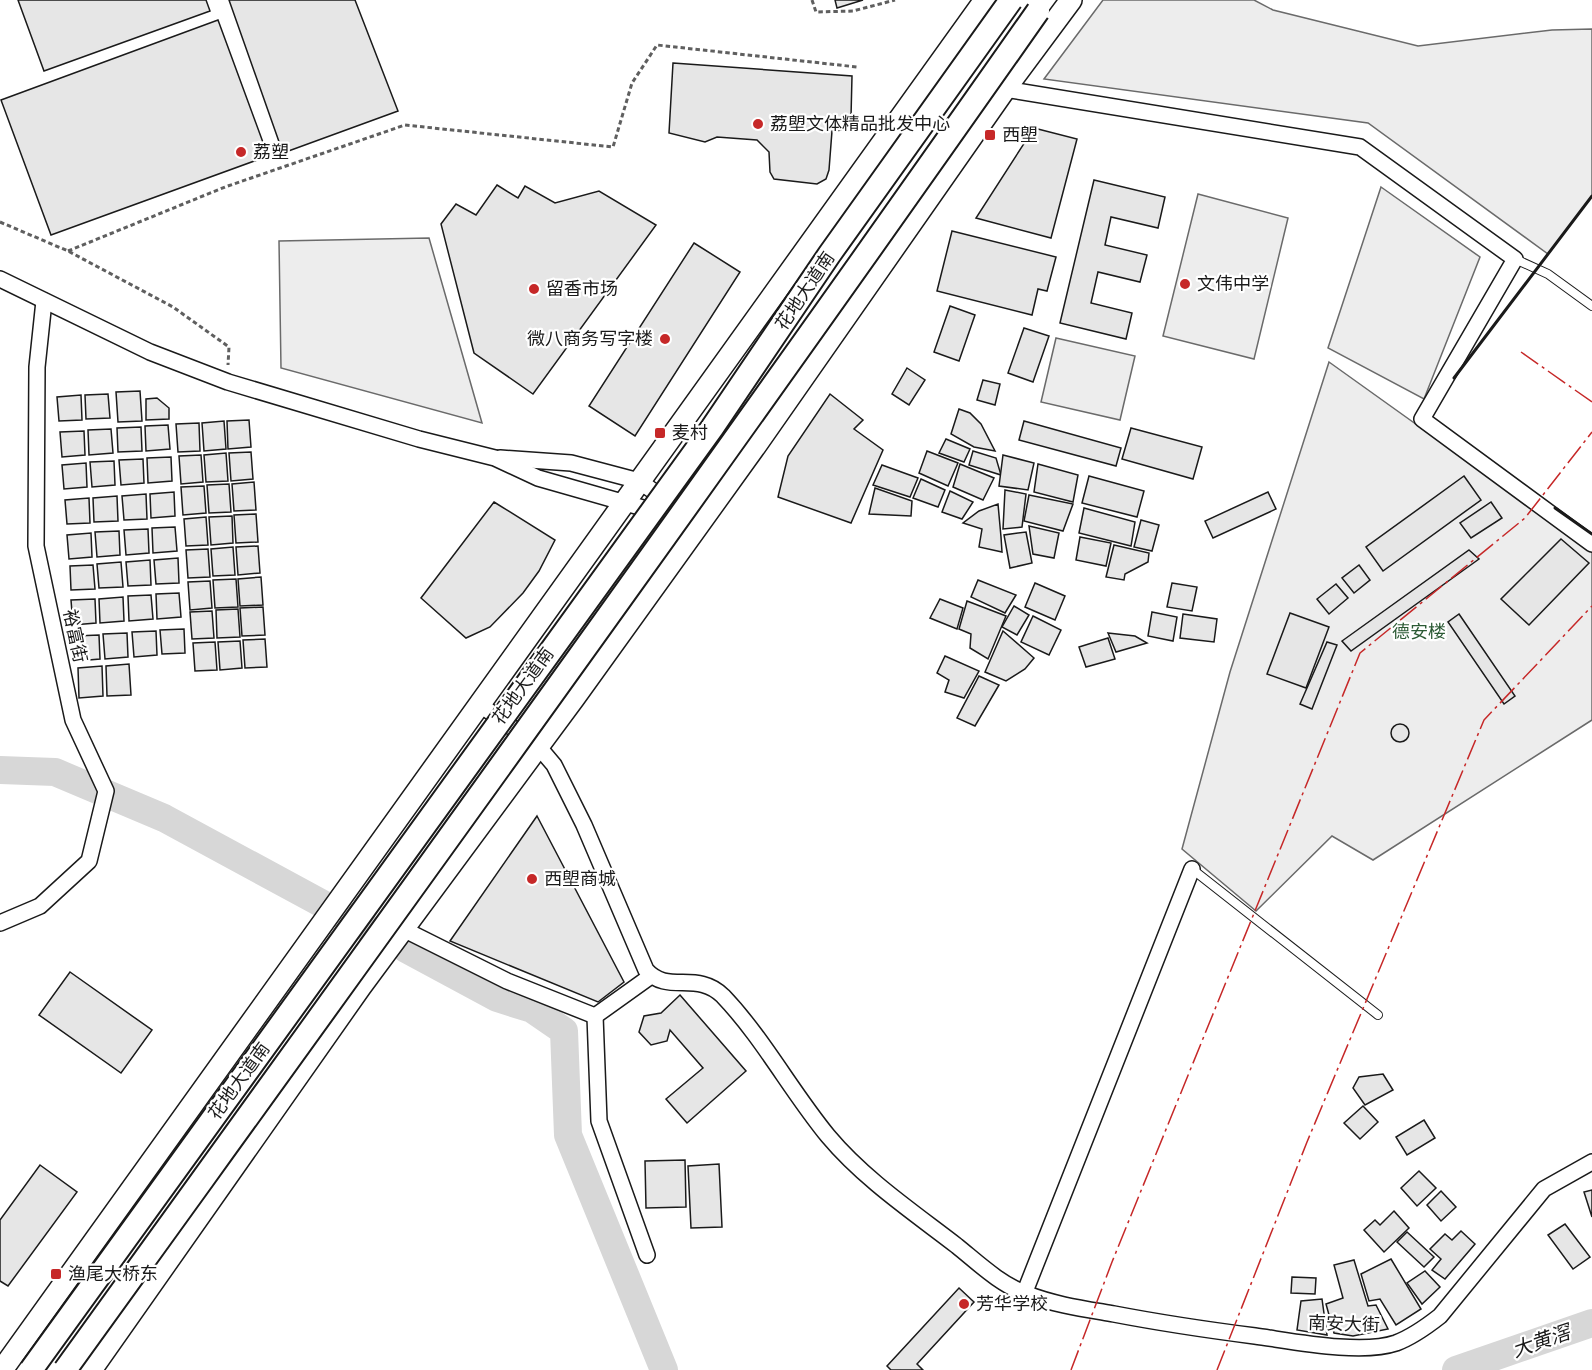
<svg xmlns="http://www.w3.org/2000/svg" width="1592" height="1370" viewBox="0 0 1592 1370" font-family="'Public Sans','Noto Sans SC',sans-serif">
<rect width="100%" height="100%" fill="#fff"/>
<g fill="#ededed" stroke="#6a6a6a" stroke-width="1.5">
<path d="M1103,0H1254L1273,10L1418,46L1552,30L1592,29V196L1548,254L1368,123L1044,79Z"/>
<path d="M1381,187L1480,257L1424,399L1328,348Z"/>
<path d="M1198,194L1288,218L1254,359L1163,336Z"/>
<path d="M429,238L482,423L281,368L279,241Z"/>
<path d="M1056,338L1135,356L1120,420L1041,402Z"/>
<path d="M1329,362L1592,550V720L1373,860L1332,836L1256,911L1182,849L1230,672Z"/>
</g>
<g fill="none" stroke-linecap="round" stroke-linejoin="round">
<g stroke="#d7d7d7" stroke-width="28">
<path d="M0,770L55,772L164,818L380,935"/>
<path d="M406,949L497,998L532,1009L564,1031L568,1135L664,1370"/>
<path d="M1456,1370L1592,1323"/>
</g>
</g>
<g fill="#e6e6e6" stroke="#1a1a1a" stroke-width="1.5">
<path d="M18,0H206L210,11L44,71Z"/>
<path d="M229,0H355L398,111L283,153Z"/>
<path d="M835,0H863L837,8Z"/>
<path d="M218,20L268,156L51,235L1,100Z"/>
<path d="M673,63L852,76L851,117L843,130L832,131L829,170L826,179L817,184L774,179L770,172L769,152L757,140L717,137L705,142L669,133Z"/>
<path d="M1034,128L1077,139L1051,238L976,218Z"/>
<path d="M1094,180L1165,197L1158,228L1111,217L1105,245L1147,255L1140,282L1098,272L1091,303L1132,313L1126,339L1060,323Z"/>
<path d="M497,185L518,198L525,186L555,203L599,191L656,225L533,394L474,353L441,224L456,204L476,215Z"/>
<path d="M952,231L1056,257L1047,291L1038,289L1032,315L937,291Z"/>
<path d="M694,243L740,272L635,436L589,406Z"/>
<path d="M950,306L975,315L959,361L934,352Z"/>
<path d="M1024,328L1049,336L1033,382L1008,373Z"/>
<path d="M907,368L925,380L909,405L892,394Z"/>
<path d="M983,380L1000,384L995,405L977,400Z"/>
<path d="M140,391L142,421L118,422L116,392Z"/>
<path d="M108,394L110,418L86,419L85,395Z"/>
<path d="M830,394L863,420L854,429L883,450L851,523L778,497L788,456Z"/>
<path d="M81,395L82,420L59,421L57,397Z"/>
<path d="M157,398L169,408V419L146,420V399Z"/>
<path d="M959,409L970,413L981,424L995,451L974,447L951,434Z"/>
<path d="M249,420L251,447L228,449L227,421Z"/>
<path d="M224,421L226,449L204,451L202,423Z"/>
<path d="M1024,421L1121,448L1116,466L1019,440Z"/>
<path d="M199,423L200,451L178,452L176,424Z"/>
<path d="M168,425L170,449L146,451L145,426Z"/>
<path d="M141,427L142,451L118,452L117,428Z"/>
<path d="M1131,428L1202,447L1193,479L1122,459Z"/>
<path d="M111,429L113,453L89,455L88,430Z"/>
<path d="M84,431L85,455L62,457L60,432Z"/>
<path d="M946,439L970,449L964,462L939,453Z"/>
<path d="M927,451L958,463L948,486L919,473Z"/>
<path d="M973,451L996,458L1001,475L969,465Z"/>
<path d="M251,452L253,479L231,481L229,453Z"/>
<path d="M226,453L228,481L206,482L204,455Z"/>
<path d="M201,455L203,482L181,484L179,456Z"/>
<path d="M1003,455L1034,463L1028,490L999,486Z"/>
<path d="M171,457L172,481L148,483L147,458Z"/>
<path d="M143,459L144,483L121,485L119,460Z"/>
<path d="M114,461L115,485L92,487L90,462Z"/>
<path d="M86,463L87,487L64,489L62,465Z"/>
<path d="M960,464L994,478L983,500L953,487Z"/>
<path d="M1038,464L1078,475L1073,502L1034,492Z"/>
<path d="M882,465L918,478L910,497L873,485Z"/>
<path d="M1089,476L1144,491L1137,517L1082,503Z"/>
<path d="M1464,476L1481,500L1383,571L1366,547Z"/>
<path d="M921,479L945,490L938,507L913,498Z"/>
<path d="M254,482L256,510L234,511L232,484Z"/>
<path d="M229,484L231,512L209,513L207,485Z"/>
<path d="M204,486L206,513L183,515L181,487Z"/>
<path d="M875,488L912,501L911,516L869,514Z"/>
<path d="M1005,490L1026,494L1022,527L1003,529Z"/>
<path d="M950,491L973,502L962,519L942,512Z"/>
<path d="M174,492L175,516L151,518L150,494Z"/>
<path d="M1268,492L1276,509L1213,538L1205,521Z"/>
<path d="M146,494L147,519L124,520L122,496Z"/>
<path d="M1029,495L1073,504L1063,531L1024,521Z"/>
<path d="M117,496L118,521L94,522L93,498Z"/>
<path d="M89,498L90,523L67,524L65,500Z"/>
<path d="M494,502L555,540L539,571L523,593L490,627L466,638L421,598Z"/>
<path d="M1491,502L1502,518L1471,538L1460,523Z"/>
<path d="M998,504L1001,537L1002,552L979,547L982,529L963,523L979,511Z"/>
<path d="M1084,508L1135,522L1131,546L1079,533Z"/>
<path d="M256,514L258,542L236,543L234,515Z"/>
<path d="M232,516L233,543L211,545L209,517Z"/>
<path d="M206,517L208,545L186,546L184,519Z"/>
<path d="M1141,520L1159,525L1152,551L1134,547Z"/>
<path d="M1029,526L1059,533L1054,558L1033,554Z"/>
<path d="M175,527L177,551L153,553L152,528Z"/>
<path d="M148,529L149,553L126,555L124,530Z"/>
<path d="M119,531L120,555L97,557L95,532Z"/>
<path d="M1026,532L1032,563L1010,568L1004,535Z"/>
<path d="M91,533L92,557L69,559L67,535Z"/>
<path d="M1080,537L1111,543L1106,566L1076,560Z"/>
<path d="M1561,539L1589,563L1529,625L1501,599Z"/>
<path d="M1114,545L1149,553L1148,562L1125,574L1124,580L1106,577Z"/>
<path d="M258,546L260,573L238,575L236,547Z"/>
<path d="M233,547L235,575L213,576L211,549Z"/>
<path d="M208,549L210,577L188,578L186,550Z"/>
<path d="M1469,550L1479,559L1351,651L1342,641Z"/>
<path d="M178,558L179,583L156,584L154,560Z"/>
<path d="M150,560L151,585L128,586L126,562Z"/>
<path d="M121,562L123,587L99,588L97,564Z"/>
<path d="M93,565L95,589L71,590L70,566Z"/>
<path d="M1359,565L1370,580L1354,593L1342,578Z"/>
<path d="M261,577L263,605L240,606L238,579Z"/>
<path d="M236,579L238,607L215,608L213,580Z"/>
<path d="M978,580L1016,595L1005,613L971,597Z"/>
<path d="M210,581L212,608L190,610L188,582Z"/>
<path d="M1035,583L1065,596L1055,620L1025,607Z"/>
<path d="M1172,583L1197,587L1192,611L1167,607Z"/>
<path d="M1336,584L1348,598L1329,614L1317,599Z"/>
<path d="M179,593L181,617L157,619L156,594Z"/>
<path d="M151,595L153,619L129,621L128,596Z"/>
<path d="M123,597L124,621L100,623L99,599Z"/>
<path d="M95,599L96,623L73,625L71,600Z"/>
<path d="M940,599L963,608L957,629L930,618Z"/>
<path d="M967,601L1006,616L988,659L970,648L971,634L959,629Z"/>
<path d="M1014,606L1029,615L1017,635L1002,627Z"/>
<path d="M263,607L265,635L242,636L240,608Z"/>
<path d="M238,609L240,637L217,638L216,610Z"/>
<path d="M212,611L214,638L192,639L190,612Z"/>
<path d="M1152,612L1177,617L1173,641L1148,636Z"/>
<path d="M1290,613L1329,627L1306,688L1267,674Z"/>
<path d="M1183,614L1217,619L1214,642L1180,638Z"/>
<path d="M1459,614L1515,696L1504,704L1448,622Z"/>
<path d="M1033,616L1061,630L1049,655L1021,642Z"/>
<path d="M184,629L185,653L162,654L160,630Z"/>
<path d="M156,631L157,655L134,657L132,632Z"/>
<path d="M1003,631L1034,658L1025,669L1006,681L985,672Z"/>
<path d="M127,633L128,657L105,659L103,634Z"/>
<path d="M1108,633L1135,636L1147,643L1116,652Z"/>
<path d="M99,635L100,659L77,661L75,636Z"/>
<path d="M1108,638L1115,659L1086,667L1079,647Z"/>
<path d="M265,639L267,667L245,668L243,640Z"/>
<path d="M240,641L242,668L220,670L218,642Z"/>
<path d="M215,642L217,670L195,671L193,643Z"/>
<path d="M1327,642L1337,645L1312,709L1300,704Z"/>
<path d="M945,656L979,671L964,698L945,692L949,680L937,673Z"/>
<path d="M129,664L131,695L107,696L106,666Z"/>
<path d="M102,666L103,696L79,698L78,668Z"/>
<path d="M979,676L999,685L975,726L957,718Z"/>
<circle cx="1400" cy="733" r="9"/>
<path d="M537,816L624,982L598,1002L450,941Z"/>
<path d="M70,972L152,1030L121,1073L39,1015Z"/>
<path d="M680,995L746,1071L687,1123L666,1099L703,1068L670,1030L667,1041L651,1045L639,1032L644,1016L661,1013Z"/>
<path d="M1383,1074L1393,1090L1365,1105L1353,1088L1359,1077Z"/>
<path d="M1363,1106L1378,1122L1360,1139L1344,1123Z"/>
<path d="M1424,1120L1435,1138L1407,1155L1396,1137Z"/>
<path d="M685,1160L686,1207L646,1208L645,1161Z"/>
<path d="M719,1164L722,1227L691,1228L688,1166Z"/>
<path d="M40,1165L77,1192L8,1286L0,1281V1220Z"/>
<path d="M1419,1171L1436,1188L1417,1206L1401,1188Z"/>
<path d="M1592,1190V1217L1584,1192Z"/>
<path d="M1441,1191L1456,1207L1441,1221L1427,1205Z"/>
<path d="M1394,1211L1409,1228L1384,1252L1364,1230L1375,1220L1380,1225Z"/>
<path d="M1565,1224L1590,1257L1573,1269L1548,1235Z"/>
<path d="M1461,1231L1475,1244L1445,1279L1432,1270L1441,1259L1430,1249L1445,1234L1452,1240Z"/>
<path d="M1407,1232L1434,1257L1424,1267L1397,1242Z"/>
<path d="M1391,1259L1421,1309L1396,1325L1380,1299L1369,1301L1361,1274Z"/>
<path d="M1354,1260L1368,1306L1376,1305L1388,1329L1353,1336L1334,1333L1326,1304L1343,1298L1334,1265Z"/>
<path d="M1425,1271L1440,1287L1422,1304L1407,1283Z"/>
<path d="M1292,1277L1316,1278L1315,1294L1291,1293Z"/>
<path d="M959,1288L974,1302L917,1364L923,1370H891L887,1366Z"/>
<path d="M1322,1299L1327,1335L1297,1330L1301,1301Z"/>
</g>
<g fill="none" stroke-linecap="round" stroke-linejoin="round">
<g stroke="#1a1a1a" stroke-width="10">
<g id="service">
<path d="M1515,259L1548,274L1592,306"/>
<path d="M1192,869L1378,1015"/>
</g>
</g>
<g stroke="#1a1a1a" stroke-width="18">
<g id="minor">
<path d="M1005,89L1360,147L1515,259L1422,419L1592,544"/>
<path d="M0,279L150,352L228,382L419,439L495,458L538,478L685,520"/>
<path d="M500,458L571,463L639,481L690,517"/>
<path d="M479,704L538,746L554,765L584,825L646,970C668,995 697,970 723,996C763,1038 791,1091 828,1136C864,1179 913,1212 957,1246C978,1263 1001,1285 1027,1294C1055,1305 1085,1309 1114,1314C1161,1323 1208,1330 1255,1336C1292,1341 1361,1355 1396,1343C1412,1337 1426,1327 1440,1316L1544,1189L1592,1162"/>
<path d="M0,923L40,906L89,861L106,791L73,720L36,546L37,367L44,301"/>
<path d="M403,929L507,981L595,1016L651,976"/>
<path d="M595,1016L599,1121L647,1255"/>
<path d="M1024,1294L1192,869"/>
</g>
</g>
<g stroke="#1a1a1a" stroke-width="24">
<g id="secondary">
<path d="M2,1370L985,0"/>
<path d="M91,1370L361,986L574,698L756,445L1005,89L1071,0"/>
</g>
</g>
<g stroke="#5f5f5f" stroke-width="3" stroke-dasharray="4.5 3" stroke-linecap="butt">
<path d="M812,0L816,12L853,11L895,0"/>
<path d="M0,222L68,251L173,307L229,347L228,365"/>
<path d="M68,251L225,187L405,125L613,147L632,83L657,45L857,67"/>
</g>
<use href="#service" stroke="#fff" stroke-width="8"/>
<use href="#minor" stroke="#fff" stroke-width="15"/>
<use href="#secondary" stroke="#fff" stroke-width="21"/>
<g stroke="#1a1a1a" stroke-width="26" stroke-linecap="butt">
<g id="primary-bridge">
<path d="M31,1370L712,428L829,255L1011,0"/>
<path d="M65,1370C391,918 718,467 1038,11"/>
</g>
</g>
<use href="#primary-bridge" stroke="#fff" stroke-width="22"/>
<g stroke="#1a1a1a" stroke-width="3">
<path d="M1454,378L1592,196"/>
<path d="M1555,508L1592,534"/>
</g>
<g stroke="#c62828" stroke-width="1.5" stroke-dasharray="21 4.5 3 4.5" stroke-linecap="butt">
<path d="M1521,352L1592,402"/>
<path d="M1071,1370L1112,1262L1360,653L1525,518L1592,432"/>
<path d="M1217,1370L1307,1142L1484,720L1592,606"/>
</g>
</g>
<g fill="#c62828" stroke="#fff" stroke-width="2">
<circle cx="758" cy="124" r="6"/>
<rect x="984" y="129" width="12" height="12" rx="3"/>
<circle cx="241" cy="152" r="6"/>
<circle cx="1185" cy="284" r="6"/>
<circle cx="534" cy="289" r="6"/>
<circle cx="665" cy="339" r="6"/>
<rect x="654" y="427" width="12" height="12" rx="3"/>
<circle cx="532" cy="879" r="6"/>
<rect x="50" y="1268" width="12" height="12" rx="3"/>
<circle cx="964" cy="1304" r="6"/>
</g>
<g text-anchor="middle" stroke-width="4.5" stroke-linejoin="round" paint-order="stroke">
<g font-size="18" fill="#1a1a1a" stroke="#fff" text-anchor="start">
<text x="770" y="130">荔塱文体精品批发中心</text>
<text x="1002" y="141">西塱</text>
<text x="253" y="158">荔塑</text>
<text x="1197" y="290">文伟中学</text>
<text x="546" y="295">留香市场</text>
<text x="653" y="345" text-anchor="end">微八商务写字楼</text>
<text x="672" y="439">麦村</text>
<text x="544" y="885">西塱商城</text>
<text x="68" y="1280">渔尾大桥东</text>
<text x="976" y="1310">芳华学校</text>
</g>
<g font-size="18" fill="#1a1a1a" stroke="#fff">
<text transform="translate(805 291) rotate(-56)" y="6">花地大道南</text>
<text transform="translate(75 636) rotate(78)" y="6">裕富街</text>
<text transform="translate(523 686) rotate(-54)" y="6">花地大道南</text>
<text transform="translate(239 1081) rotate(-54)" y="6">花地大道南</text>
<text transform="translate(1344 1324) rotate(2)" y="6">南安大街</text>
</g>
<g font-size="18" fill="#2b5a34" stroke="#fff">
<text x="1419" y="638">德安楼</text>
</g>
<g font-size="20" font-style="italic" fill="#1a1a1a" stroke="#fff">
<text transform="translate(1541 1341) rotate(-19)" y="7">大黄滘</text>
</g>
</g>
</svg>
